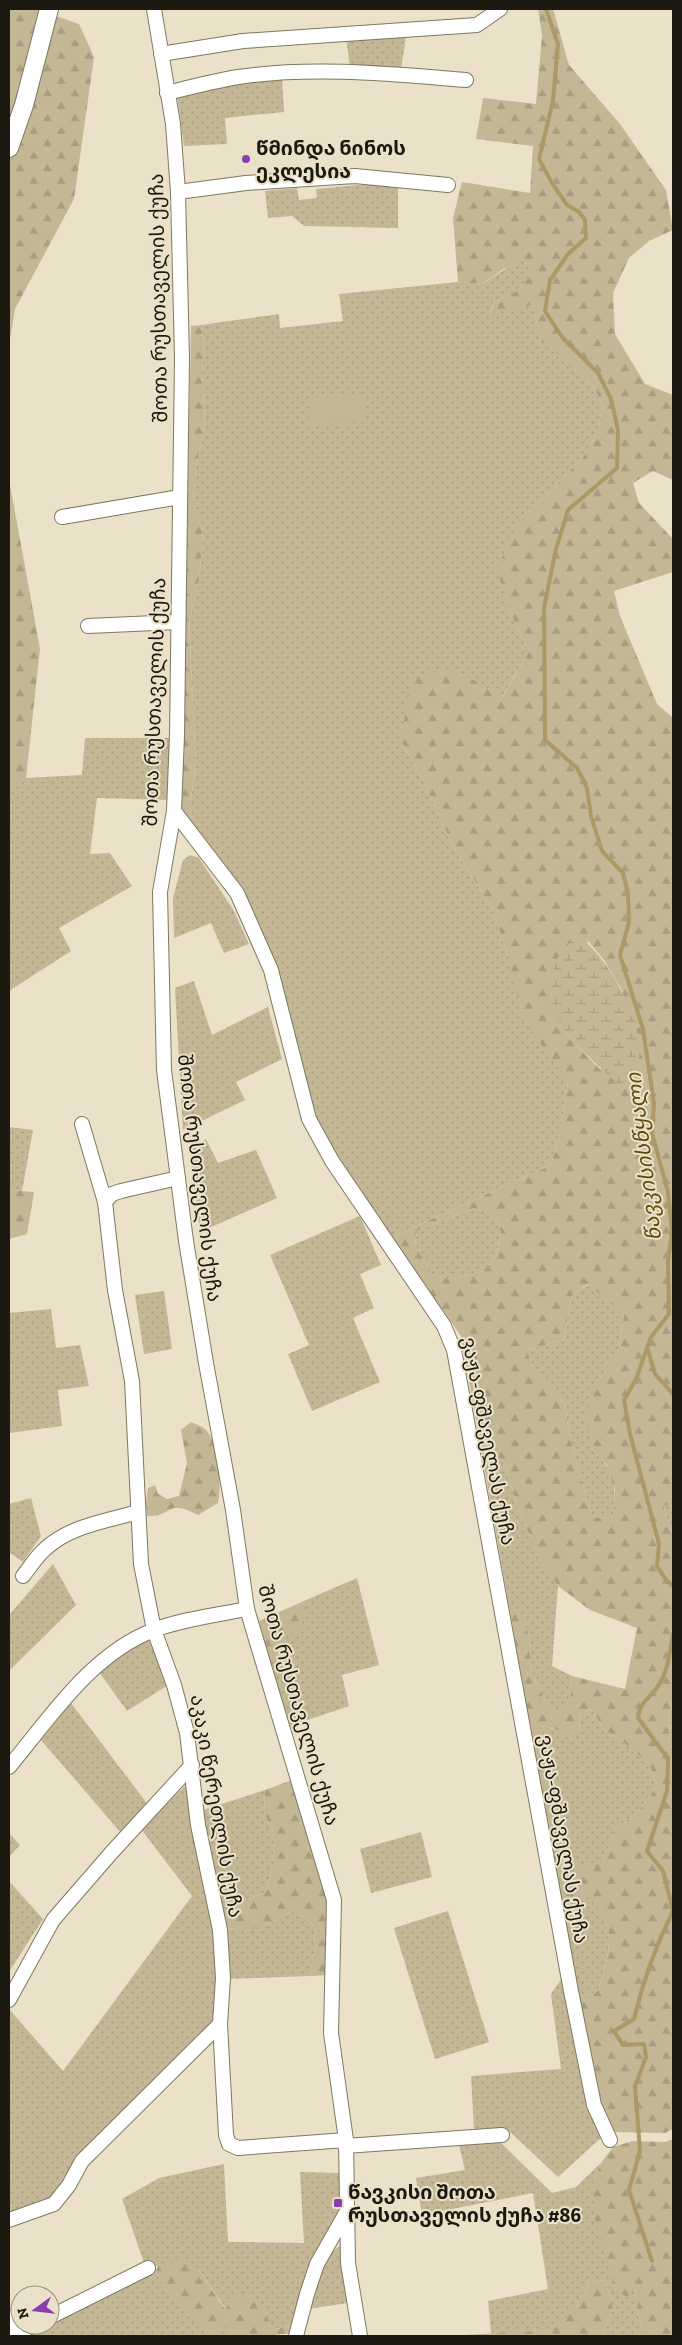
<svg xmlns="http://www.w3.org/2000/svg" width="682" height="2345" viewBox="0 0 682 2345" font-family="'Zilla Slab','Noto Sans Georgian',serif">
<defs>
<pattern id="grass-dots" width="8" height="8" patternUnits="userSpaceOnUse" patternTransform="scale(1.25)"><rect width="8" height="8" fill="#c3b796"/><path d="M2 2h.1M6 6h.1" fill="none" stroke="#a79d80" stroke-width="1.8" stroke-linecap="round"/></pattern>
<pattern id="forest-firs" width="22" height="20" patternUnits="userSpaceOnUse" patternTransform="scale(1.25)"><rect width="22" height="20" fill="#c3b796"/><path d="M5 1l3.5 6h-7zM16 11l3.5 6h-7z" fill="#a79d80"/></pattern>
<pattern id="wetland-marsh" width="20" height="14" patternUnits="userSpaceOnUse" patternTransform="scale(1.25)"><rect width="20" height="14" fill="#c3b796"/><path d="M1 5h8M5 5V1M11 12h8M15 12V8" fill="none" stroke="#a79d80"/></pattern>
</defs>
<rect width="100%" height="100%" fill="#eae1c8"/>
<g fill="url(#grass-dots)">
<path d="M406,37L401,69L350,67L346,38Z"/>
<path d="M282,79L284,112L225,118L227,144L184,146L177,95L201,88Z"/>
<path d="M358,185H398V228L304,226L292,216L268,218L265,191L297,188L299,200L317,198L316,189Z"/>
<path d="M521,259L533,272L518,290L494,302L490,313L533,305L540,339L594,387L603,407L598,431L584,456L549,493L520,519L508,609L529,651L502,698L472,679L401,741L423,780L454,848L492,908L508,956L568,1081L562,1125L551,1165L392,1237L338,1161L309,1102L281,984L191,825L190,803L196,768L189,620L199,581L203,532L193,503L196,467L205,422L202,374L204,341L201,325L279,314L280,328L343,321L339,294L458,282L482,284Z"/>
<path d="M85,738H170L171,800L97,798L90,854L110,853L132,886L59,928L71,951L9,991V794L26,778L82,775Z"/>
<path d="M190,855L199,858L234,911L249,944L224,953L211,923L174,938L173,898L183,860Z"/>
<path d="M194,981L212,1035L268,1007L282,1059L236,1082L245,1100L183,1130L175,988Z"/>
<path d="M9,1127L33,1130L22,1191L9,1190Z"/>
<path d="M206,1139L218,1163L256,1150L277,1198L200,1232L190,1150Z"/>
<path d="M474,1208L496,1215L501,1233L496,1256L483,1271L451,1279L432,1274L415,1245L417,1231Z"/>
<path d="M360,1216L381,1265L360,1274L374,1308L353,1318L380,1382L312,1411L288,1354L309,1345L270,1255Z"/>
<path d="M589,1284L624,1315L618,1354L597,1381L591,1448C617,1474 616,1482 613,1517L592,1518L570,1439L565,1404L534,1370L527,1350L564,1340L572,1295Z"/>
<path d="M164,1291L172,1349L144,1354L135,1295Z"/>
<path d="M51,1309L56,1348L80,1345L89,1386L58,1390L62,1426L9,1433V1313Z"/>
<path d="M477,1425L505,1465L520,1515L543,1564L558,1586L552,1666L572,1676L571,1695L562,1714L549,1709L532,1673L529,1637L523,1615L510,1612Z"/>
<path d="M31,1498L41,1536L23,1562L9,1552V1504Z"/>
<path d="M665,1504L673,1506V1533L664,1513Z"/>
<path d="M53,1564L76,1605L9,1671V1615Z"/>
<path d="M357,1578L379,1665L342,1675L349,1706L290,1726L270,1660L280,1651L284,1636L306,1611V1600Z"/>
<path d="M152,1637L168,1685L127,1711L99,1672L127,1651Z"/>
<path d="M673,1700V1748L669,1745L670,1707Z"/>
<path d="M71,1703L149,1806L122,1834L41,1740Z"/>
<path d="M592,1709L603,1729L623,1742L649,1764L657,1787L635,1815L616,1828L603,1860C584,1867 579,1868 563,1855L541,1726L555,1729L571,1739L579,1734L580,1714Z"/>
<path d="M190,1781L191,1826L206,1882L214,1927L218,1972L215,2021L50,2202L9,2214V2009L63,2071L192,1896L141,1829Z"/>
<path d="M265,1790L264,1811L274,1839L273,1866L266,1892L223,1908L203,1810Z"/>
<path d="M421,1832L432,1877L371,1893L360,1849Z"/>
<path d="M9,1833L20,1845L9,1857Z"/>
<path d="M9,1881L43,1919L9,1972Z"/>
<path d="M587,1896C620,1924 609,1955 598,1991L577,1999L560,1900Z"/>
<path d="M298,1911L314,1926L315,1946L310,1976L228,1979L225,1928C239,1929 255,1930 269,1924C282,1918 281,1913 298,1911Z"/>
<path d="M448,1911L489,2042L435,2059L394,1928Z"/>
<path d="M564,1975L602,2137L558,2177L506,2128L474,2129L471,2076L561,2069L551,1994Z"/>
<path d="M499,2141L552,2193L576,2187L601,2163L592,2187L616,2291L635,2287L642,2336H603L613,2307L605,2280L590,2282C582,2293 576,2308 567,2319C553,2334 511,2332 491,2333L488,2301L548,2289L533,2193L422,2215L416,2178L465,2170L459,2145Z"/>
<path d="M224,2164L228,2242L304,2243L300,2172L340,2173V2213L296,2324L272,2330L265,2308L237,2297L226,2309L198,2269L166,2264L158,2266L144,2263L122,2199L159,2178Z"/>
<path d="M342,2246L348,2303L308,2309C312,2290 322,2251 342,2246Z"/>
<path d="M156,2271L168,2293L227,2328L233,2336H23L50,2325V2323Z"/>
</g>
<g fill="url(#forest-firs)" fill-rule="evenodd">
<path d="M9,9H46L9,139Z"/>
<path d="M538,9H553L569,65L620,124L666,190L673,230L649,241L629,258L613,293L615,334L645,384L673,395V480L653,471L633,483L639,503L673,539V572L614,591L620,616L657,704L673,718V1506L665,1505L664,1513L673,1533V1700L670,1707L669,1745L673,1748V2129L665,2133L611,2132L598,2100L577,1999L598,1991C609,1955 620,1924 587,1897L560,1900L510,1612L523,1614L529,1637L532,1673L549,1709L562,1714L571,1695L572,1676L625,1689L637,1628L590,1610L558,1586L543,1564L520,1515L505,1465L477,1425L461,1336L392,1237L551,1165L562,1125L568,1081L524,1021L508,956L492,908L454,848L423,780L401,741L410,680L442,669L472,679L503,697L529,651L508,609L497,568L520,519L549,493L584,456L598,431L603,407L594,387L540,339L533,305L490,314L494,302L518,290L533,272L522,260L502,270L482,284L458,282L453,218L462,182L530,193L533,146L476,139L483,98L536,104L542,35ZM588,941L604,960L623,992L601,1070L574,1043L560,1024ZM474,1208L496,1215L501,1233L496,1256L483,1271L451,1279L432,1274L415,1245L417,1231ZM588,1284L624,1315L618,1354L597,1381L585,1414L591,1448L607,1465L615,1489L613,1517L592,1518L570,1439L565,1404L534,1370L527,1350L564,1340L572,1295ZM592,1709L603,1729L623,1742L649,1764L657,1787L635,1815L616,1828L603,1859C584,1867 579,1868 563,1855L542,1726L555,1729L571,1739L579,1735L580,1714Z"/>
<path d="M47,13L79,24L94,57L74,199L15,309L9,345V148Z"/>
<path d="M201,325L204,341L202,374L205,422L196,467L193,503L203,532L199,581L189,620L196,768L190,802L191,825L182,808L191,326Z"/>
<path d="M9,479L40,649L26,778L9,794Z"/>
<path d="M9,1190L34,1192L27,1234L9,1239Z"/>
<path d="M191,1422C195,1424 202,1426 205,1429C219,1442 222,1486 218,1503L198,1515C166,1498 173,1517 147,1516L146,1502L148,1488L155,1485L158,1494L167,1499L179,1496L187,1463L181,1430Z"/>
<path d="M306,1600V1611L299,1631L284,1636L280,1651L270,1660L259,1621Z"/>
<path d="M292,1780L330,1903L327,1975L310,1976L315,1946L314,1926L298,1911C281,1913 282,1918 269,1924C255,1931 239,1929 225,1928L223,1908L266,1892L273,1866L274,1839L264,1811L265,1790Z"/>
<path d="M673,2139V2336H642L635,2288L627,2297L616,2291L595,2219L592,2187L601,2163L613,2147L633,2141L665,2142Z"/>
<path d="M183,2259L198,2269L225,2309L237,2297L251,2294L265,2308L272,2330L296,2324L294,2333L264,2336H233L227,2328L210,2335L168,2293L156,2271L158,2266Z"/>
<path d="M605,2280L613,2307L603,2336H445L533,2331L551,2327L566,2320L590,2282Z"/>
</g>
<path fill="url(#wetland-marsh)" d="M576,935C607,952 650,1031 637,1065C635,1072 625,1080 620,1086L574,1043L560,1024L547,995L556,960Z"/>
<path fill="#c3b796" d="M364,395L366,422L310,425L308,398Z"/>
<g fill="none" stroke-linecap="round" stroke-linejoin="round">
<g stroke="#ac9966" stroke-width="4">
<path d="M546,9L558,44L553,101L539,159L552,183L567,205L579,212L585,220L586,238L568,254L550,280L545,311L562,337L598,373L611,399L618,430L617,468L568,510L556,549L544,608L545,740L577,768L587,788L591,816L602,851L623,873L628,893L629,922L620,955L643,1029L654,1104L652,1133L668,1192L672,1232L668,1261L669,1314L651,1337L636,1379L624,1400L630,1434L659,1544L657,1566L666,1580L673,1586"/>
<path d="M648,1350L655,1374L673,1394"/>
<path d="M652,2261L629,2190L640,2151L635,2086L646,2057L644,2044L623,2045L614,2031L634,2019C643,1981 656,1945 673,1911L663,1871L647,1851L667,1791L668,1759L638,1718C639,1702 650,1699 658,1686C668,1672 670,1651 673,1634"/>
</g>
<g stroke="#7f7761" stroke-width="16">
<g id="minor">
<path d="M154,9L173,124L178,192L182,358L177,735L174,811L160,892L164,1070L186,1241L206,1363L233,1510L247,1609L334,1900L331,2033L346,2140L348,2263L360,2336"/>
<path d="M161,54L243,41L477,25L500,9"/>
<path d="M167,93C191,87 214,81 238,77C312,66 391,74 466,80"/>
<path d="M178,192L246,183L355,176L448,185"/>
<path d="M62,517L180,497"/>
<path d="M88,626L178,622"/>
<path d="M174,811L237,893L271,970L309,1119L332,1161L444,1326L454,1350L571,1991L594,2105L610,2140"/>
<path d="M82,1124L105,1202L115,1290L132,1381L141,1564L154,1630L174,1685L187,1733L198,1825L220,1930L223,1978L220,2024L226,2135L229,2144L238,2148L346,2140"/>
<path d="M105,1202L112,1194L121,1191L178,1178"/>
<path d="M23,1576C30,1567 37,1556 45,1549C70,1526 106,1521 138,1512"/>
<path d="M9,1767C50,1718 91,1654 154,1630C183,1619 217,1615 247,1609"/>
<path d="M9,2000L53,1920L112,1852L192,1765"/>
<path d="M345,2146L502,2135"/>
<path d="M9,2220L54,2204L69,2185L82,2161L220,2024"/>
<path d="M9,2317L14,2335L11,2336"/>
<path d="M50,2317L148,2268"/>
<path d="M14,2335L34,2325"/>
<path d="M296,2336L307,2294L317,2264L346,2213"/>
</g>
</g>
<g stroke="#7f7761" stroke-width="20">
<path id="tertiary" d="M9,148L24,105L49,9"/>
</g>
<use href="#minor" stroke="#fff" stroke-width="14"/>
<use href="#tertiary" stroke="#fff" stroke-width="18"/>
</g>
<g fill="#8a3fb1" stroke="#eae1c8" stroke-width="2">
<circle cx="246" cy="159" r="5"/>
<rect x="333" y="2198" width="10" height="10" rx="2.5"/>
</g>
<g text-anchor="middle" stroke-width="4" stroke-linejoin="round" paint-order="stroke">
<g font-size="20" font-weight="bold" fill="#1c1910" stroke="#eae1c8" text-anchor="start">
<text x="256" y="155">წმინდა ნინოს<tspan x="256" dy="23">ეკლესია</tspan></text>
<text x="348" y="2199">წავკისი შოთა<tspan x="348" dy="23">რუსთაველის ქუჩა #86</tspan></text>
</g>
<g font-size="20" fill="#1c1910" stroke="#eae1c8">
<text transform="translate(158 298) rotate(-91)" y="7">შოთა რუსთაველის ქუჩა</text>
<text transform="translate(154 702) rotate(-88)" y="7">შოთა რუსთაველის ქუჩა</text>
<text transform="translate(200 1178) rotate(83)" y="7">შოთა რუსთაველის ქუჩა</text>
<text transform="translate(489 1441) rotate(79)" y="7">ვაჟა-ფშაველას ქუჩა</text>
<text transform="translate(299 1705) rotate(74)" y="7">შოთა რუსთაველის ქუჩა</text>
<text transform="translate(217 1806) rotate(80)" y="7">აკაკი წერეთლის ქუჩა</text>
<text transform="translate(564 1839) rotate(80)" y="7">ვაჟა-ფშაველას ქუჩა</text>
</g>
<g font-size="21" font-style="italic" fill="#5e4b09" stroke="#eae1c8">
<text transform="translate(644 1157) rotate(-97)" y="7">წავკისისწყალი</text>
</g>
</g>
<rect width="682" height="2345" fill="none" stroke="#1c1910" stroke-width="20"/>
<g transform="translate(35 2310) rotate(255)"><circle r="24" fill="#eae1c8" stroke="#98917e"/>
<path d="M0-4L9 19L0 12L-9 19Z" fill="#8a3fb1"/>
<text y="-8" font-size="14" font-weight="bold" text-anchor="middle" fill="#1c1910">N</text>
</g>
</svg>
